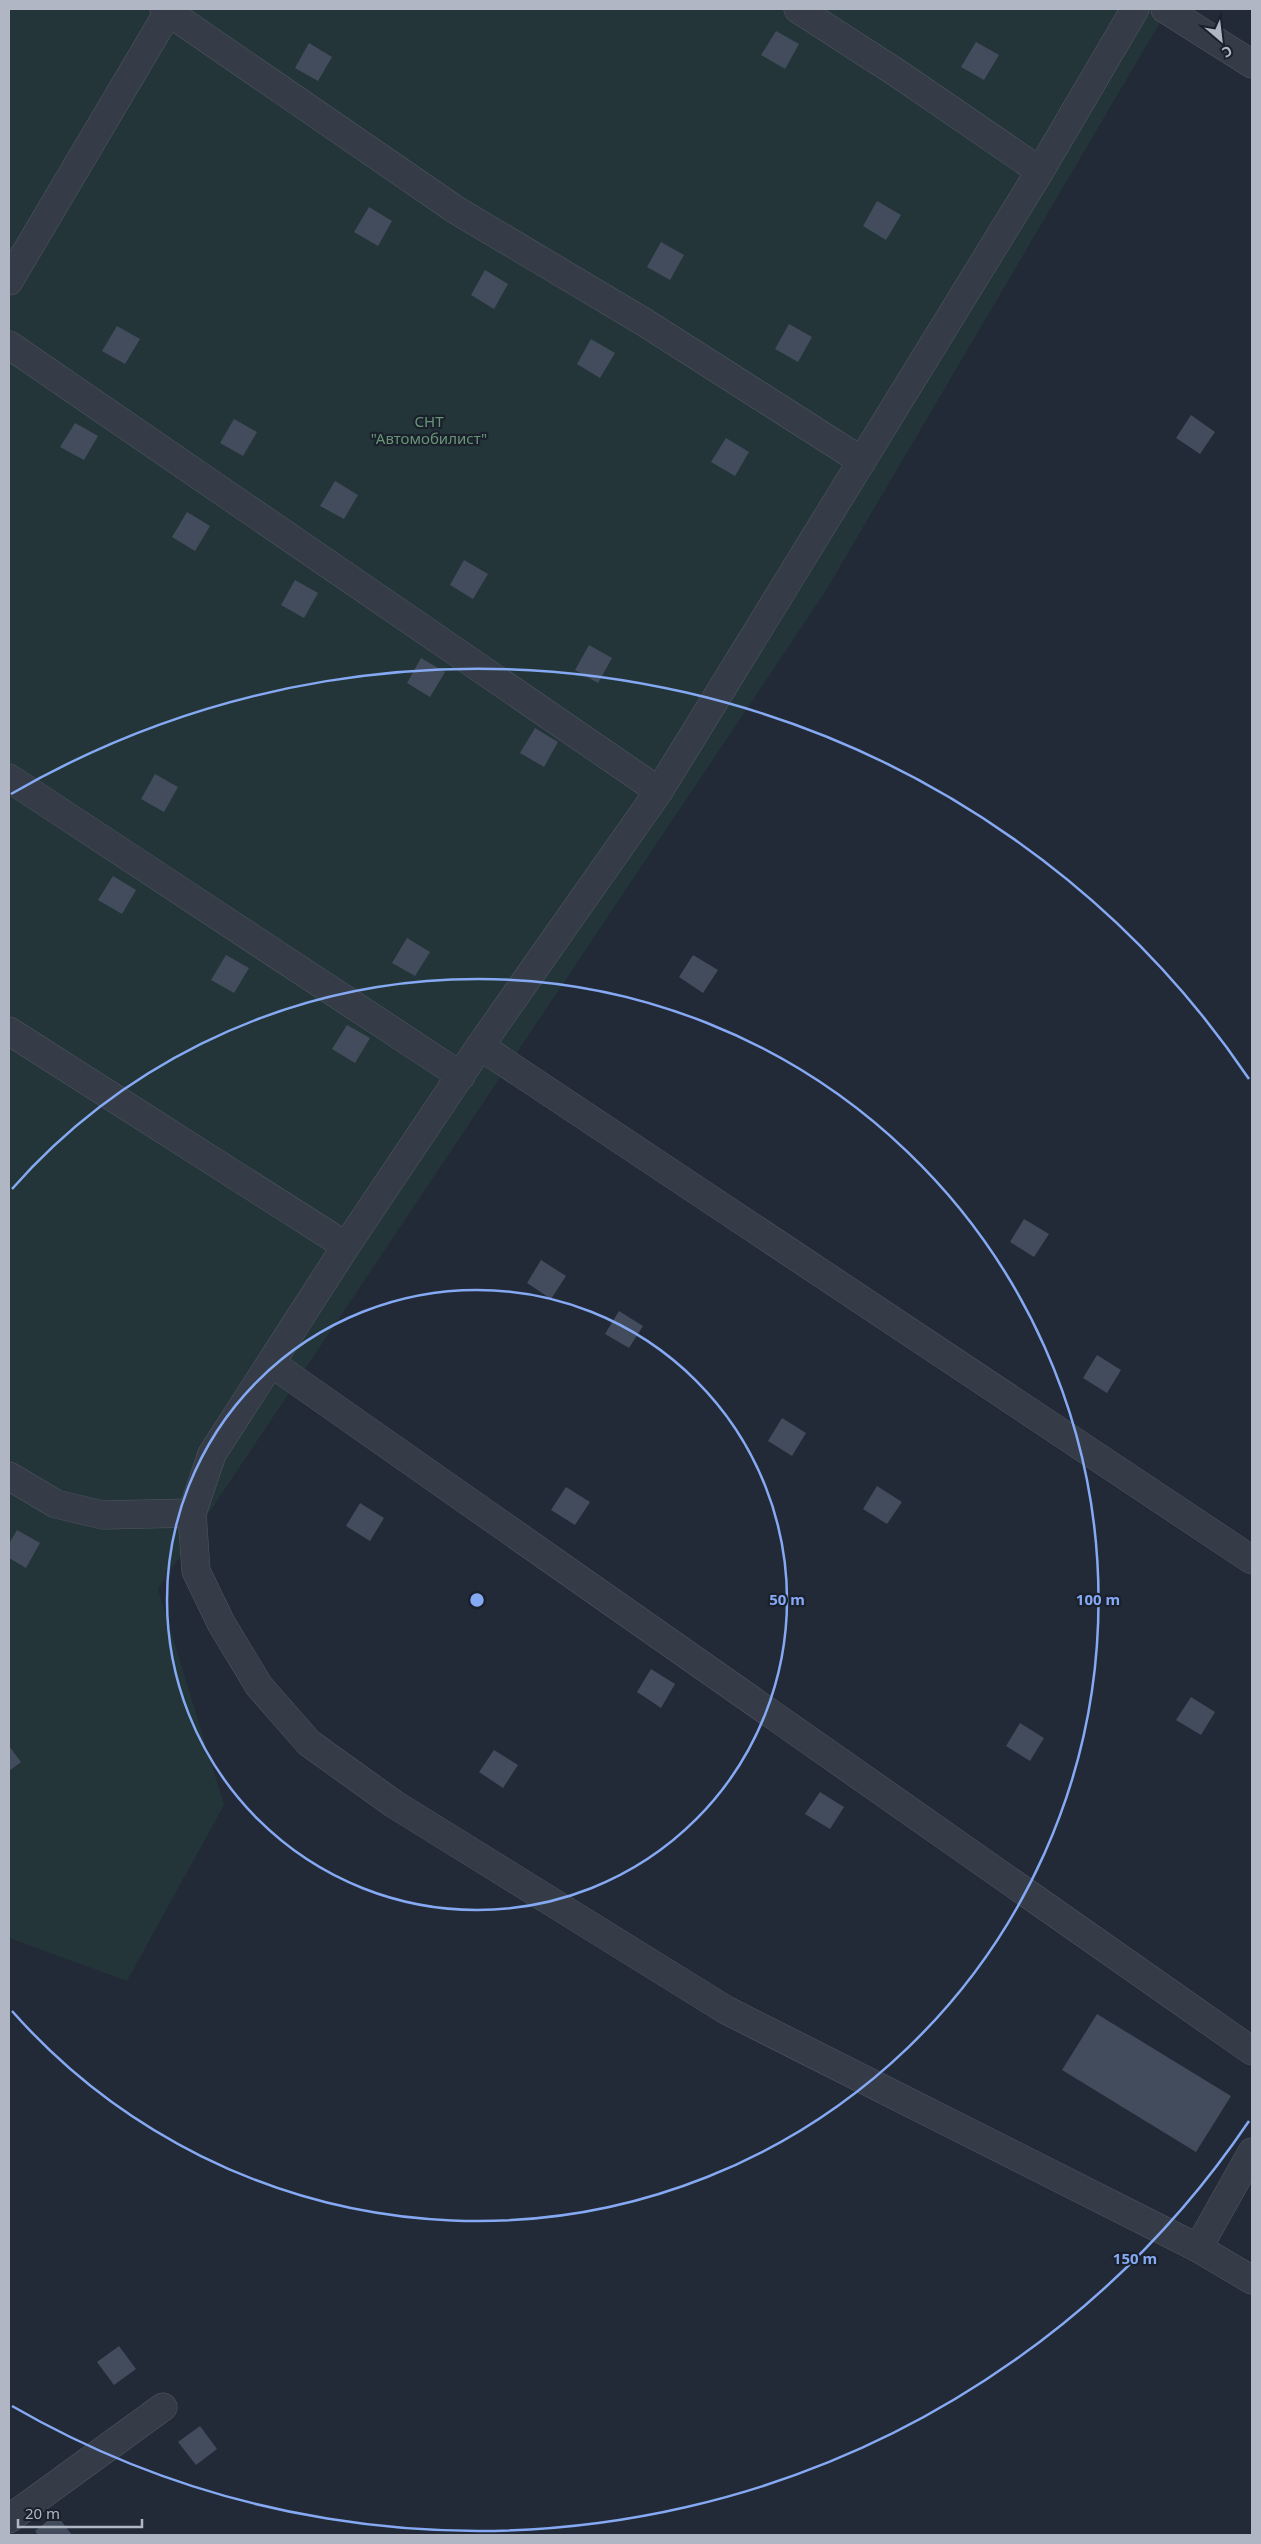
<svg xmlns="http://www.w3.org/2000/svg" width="1261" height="2544" viewBox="0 0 1261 2544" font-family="'Noto Sans',sans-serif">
<rect width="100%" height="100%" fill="#222937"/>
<path fill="#233538" d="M9,9H1168L825,592L158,1589L224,1805L127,1981L9,1938Z"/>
<g fill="#434c5c">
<path d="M776,31L799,44L785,69L761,55Z"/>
<path d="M976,42L999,55L984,80L961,67Z"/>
<path d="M309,43L332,57L318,81L295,68Z"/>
<path d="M877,201L901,215L886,240L863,226Z"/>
<path d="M369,207L392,221L378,246L354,232Z"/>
<path d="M661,242L684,255L670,280L647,267Z"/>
<path d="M485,270L508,284L494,309L471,295Z"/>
<path d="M789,324L812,337L798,362L775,349Z"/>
<path d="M117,326L140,339L125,364L102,351Z"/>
<path d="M591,339L615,353L600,378L577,364Z"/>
<path d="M1191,415L1215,432L1200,454L1176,438Z"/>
<path d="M234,419L257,432L243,456L220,443Z"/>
<path d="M75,423L98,436L84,460L60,447Z"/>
<path d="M726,438L749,452L735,476L711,462Z"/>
<path d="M335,481L358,495L344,519L320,506Z"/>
<path d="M187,512L210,526L195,551L172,537Z"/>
<path d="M464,560L488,574L473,599L450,585Z"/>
<path d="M295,580L318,593L304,618L281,605Z"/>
<path d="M589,645L612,658L598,683L575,670Z"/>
<path d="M421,658L445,672L430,697L407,683Z"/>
<path d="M535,728L558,742L544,767L520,753Z"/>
<path d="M155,774L178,787L164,812L141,799Z"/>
<path d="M113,876L136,890L122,914L98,900Z"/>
<path d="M407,938L430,952L415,976L392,963Z"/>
<path d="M226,955L249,968L234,993L211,980Z"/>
<path d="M693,955L718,970L703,993L679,977Z"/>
<path d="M347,1025L370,1038L355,1063L332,1049Z"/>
<path d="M1024,1219L1049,1234L1034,1257L1010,1242Z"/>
<path d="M541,1260L566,1276L551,1299L527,1283Z"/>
<path d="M619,1311L643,1326L629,1348L605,1334Z"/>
<path d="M1097,1355L1121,1370L1107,1393L1083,1378Z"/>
<path d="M782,1418L806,1433L792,1456L768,1441Z"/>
<path d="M877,1486L902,1502L887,1524L863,1509Z"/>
<path d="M566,1487L590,1502L575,1525L551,1510Z"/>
<path d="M360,1503L384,1518L370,1541L346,1526Z"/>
<path d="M17,1530L40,1543L26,1568L9,1558V1544Z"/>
<path d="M651,1669L675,1684L661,1708L637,1692Z"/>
<path d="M1191,1697L1215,1712L1201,1735L1176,1720Z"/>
<path d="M1020,1723L1044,1738L1030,1761L1006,1746Z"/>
<path d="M9,1746L21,1762L9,1771Z"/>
<path d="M494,1750L518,1765L503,1788L479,1772Z"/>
<path d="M820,1792L844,1807L830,1829L805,1814Z"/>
<path d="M1097,2014L1231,2096L1196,2152L1062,2070Z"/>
<path d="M119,2346L136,2369L114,2385L97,2362Z"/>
<path d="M200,2426L217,2449L196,2465L178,2442Z"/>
<path d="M56,2514L72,2535H38L35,2531Z"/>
</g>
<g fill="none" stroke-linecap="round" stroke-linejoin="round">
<g stroke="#505662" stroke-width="29">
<g id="minor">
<path d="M164,9L456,210L644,322L862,461"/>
<path d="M798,9L897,73L1040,171"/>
<path d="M1135,9L1040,171L659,791L480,1046L346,1246L212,1454L192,1513L196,1571L221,1623L259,1686L309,1743L394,1804L726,2010L1198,2248L1252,2280"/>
<path d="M1165,9L1252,64"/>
<path d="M9,281L170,9"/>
<path d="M9,345L659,791"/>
<path d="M9,778L461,1076"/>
<path d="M9,1031L346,1246"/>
<path d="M480,1046L1252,1560"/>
<path d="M271,1363L1252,2051"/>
<path d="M9,1476L56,1504L103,1515L192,1513"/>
<path d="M1198,2248L1252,2152"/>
<path d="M9,2519L163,2407"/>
</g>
</g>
<use href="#minor" stroke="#353c48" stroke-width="28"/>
</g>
<g fill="none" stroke="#86a9f3" stroke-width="2.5">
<circle cx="477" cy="1600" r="310"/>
<path d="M12 1189A621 621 0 1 1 12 2011"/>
<path d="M1249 2121A931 931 0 0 1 12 2406M11 794A931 931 0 0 1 1249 1079"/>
</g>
<g text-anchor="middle" stroke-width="4.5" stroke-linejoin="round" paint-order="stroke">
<g font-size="15" fill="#689475" stroke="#1a212c">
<text x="429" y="427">СНТ<tspan x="429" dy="17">"Автомобилист"</tspan></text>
</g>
</g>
<circle cx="477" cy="1600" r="8" fill="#86a9f3" stroke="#1a212c" stroke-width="2.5"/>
<g font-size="15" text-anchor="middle" font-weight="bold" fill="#86a9f3" stroke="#1a212c" stroke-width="4.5" stroke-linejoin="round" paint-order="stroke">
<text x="787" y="1605">50 m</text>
<text x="1098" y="1605">100 m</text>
<text x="1135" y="2264">150 m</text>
</g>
<rect width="1261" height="2544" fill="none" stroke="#b0b6c4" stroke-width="20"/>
<g transform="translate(1221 40) rotate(152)" stroke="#1a212c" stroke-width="4" paint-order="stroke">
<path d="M0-4L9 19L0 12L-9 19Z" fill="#b0b6c4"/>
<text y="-8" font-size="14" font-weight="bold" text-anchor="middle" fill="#b0b6c4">С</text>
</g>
<path d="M18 2519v8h124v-8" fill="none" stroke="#b0b6c4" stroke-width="2.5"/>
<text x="25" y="2519" font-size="15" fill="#b0b6c4" stroke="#1a212c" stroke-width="4" paint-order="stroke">20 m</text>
</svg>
